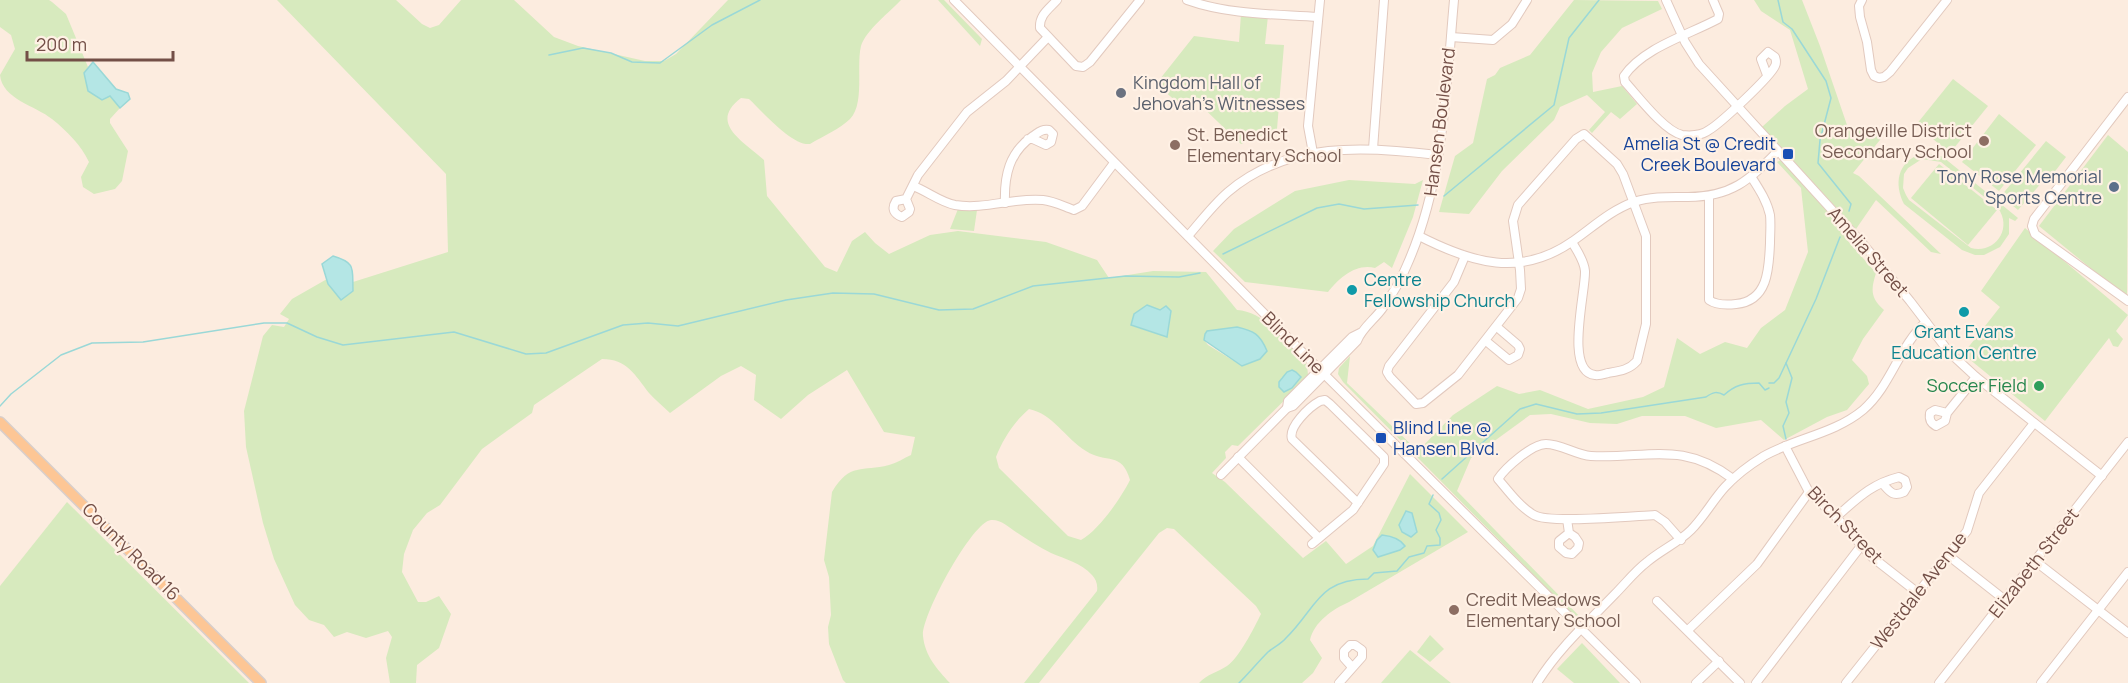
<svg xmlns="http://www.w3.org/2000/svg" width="2128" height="683" viewBox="0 0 2128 683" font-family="Manrope,sans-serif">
<rect width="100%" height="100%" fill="#fcecdf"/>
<g fill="#d7eabe" fill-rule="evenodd">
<path d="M0,0H49L52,2L66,14L88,67L84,73L110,96L120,108L110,119V123L128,151L122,181L115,189L94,194L83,187L81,177L89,162C81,145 67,131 52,119C36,106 2,99 0,75L15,49L11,35L0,27Z"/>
<path d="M277,0H396L422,24L430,28L439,25L461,0H514L554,37L578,46L645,61H664L676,54L728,0H901C890,12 866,30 861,46C856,66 865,104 850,119C840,129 823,136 810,144C792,146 763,112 749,99L741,98C708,123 743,141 764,160L767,196L825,267L837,272L852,241L865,232L875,243L889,254L930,235L958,231L1046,242L1097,260L1109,278L1153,271L1206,272L1237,310C1267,312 1288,345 1307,365L1308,375L1305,380L1238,446L1232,445L1225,452L1226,458L1212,473L1225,482L1303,558L1326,541L1346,564L1373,546L1410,474L1468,532L1349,602C1333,609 1314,622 1310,640L1322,658L1313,673L1302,683H1199C1207,674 1218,672 1227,666C1239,658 1254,628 1261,614L1256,606L1174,529L1167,528L1159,533L1039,683H1024L1097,591C1098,585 1096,579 1092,575C1081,563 1065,559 1051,553C1039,547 1027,539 1016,532C1009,527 1000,519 991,520C972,522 921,616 923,636C925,656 937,669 950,683H846L843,680L829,644L828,627L831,615L829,577L824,560L832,492C850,462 862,472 889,465C897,463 904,458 911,455L915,437L884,432L847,370L808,395L781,419L754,400L756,375L741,366L721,376L670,413C663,406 655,400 649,393C635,375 627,359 602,359L534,405L532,413L482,449L440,505L427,513L413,530L404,554L402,572L418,602H426L439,596L451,614L439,648L417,665L416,683H390L386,658L392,637L388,631L366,638L347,632L334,637L324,625L309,620L295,605L274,559L263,523L246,447L244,411L263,336L272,325L284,327L289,319L280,314L292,299L327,279L328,284L353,291V282L448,252L446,174ZM1205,334L1260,359L1242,366L1208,345L1204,340ZM1282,377L1301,378L1292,388L1279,384ZM1029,409C1053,414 1065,438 1086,451C1106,464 1122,451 1130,480C1121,498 1099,530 1081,540L1068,536L999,468L996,457C1003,439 1014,422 1029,409Z"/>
<path d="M938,0H944L982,39L980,46Z"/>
<path d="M1574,0L1658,1L1662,9L1622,28L1601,52L1592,73L1593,92L1622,86L1637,104L1620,119L1611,112L1592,133L1589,130L1605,112L1587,95L1560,107L1554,120L1502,171L1469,214L1439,212L1455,156L1473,143L1487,79L1495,75L1500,68L1530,55Z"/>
<path d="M1754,0H1802L1820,46L1847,125L1884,135L1853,173L1859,176L1941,254L1931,252L1876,200L1856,229L1762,127L1785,106L1808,89L1790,30L1761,11Z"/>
<path d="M1241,14L1268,16L1265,44L1284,45L1277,129L1241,144L1194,99L1185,109L1156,84L1194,36L1239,42Z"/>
<path d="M1953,79L1988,106L1950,153L1916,125Z"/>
<path d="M1999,114L2036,145L1999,191L1962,162Z"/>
<path d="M2108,135L2128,152L2127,298L2039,226Z"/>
<path d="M2046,141L2066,157L2046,183L2043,181L2018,210L2001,196Z"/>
<path d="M1920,154H1936L1943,157L2018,218L2015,221L2009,218V234L2000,247L1984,255H1975L1962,250L1904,204C1894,184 1897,163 1920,154ZM1922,159L1941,162L1998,208C2013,229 1995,254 1971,248L1909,200L1906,195L1903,188L1904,174L1908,168Z"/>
<path d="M1781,160L1851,237L1848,241L1876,273C1871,289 1870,298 1884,310L1863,339L1852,360L1867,376L1869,384L1847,410L1827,417L1784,440L1761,420L1716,428L1685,416H1642L1617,424L1590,423L1551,414L1530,415L1471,458L1457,491L1583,620L1577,619L1343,382L1338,374L1339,368L1350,356L1347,383L1418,451L1453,415L1497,386L1519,394L1540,390L1588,409L1643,397L1664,387L1677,338L1700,354L1725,342L1747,348L1761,328L1785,310L1808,252L1801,188L1777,162Z"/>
<path d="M1939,164L1997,210L1968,245L1911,198Z"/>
<path d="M1349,180L1415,184L1423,180L1413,217L1392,268L1384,262L1375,268C1356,263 1339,278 1328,292L1245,282L1213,251L1234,229L1295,191Z"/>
<path d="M958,209L977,210L974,231L950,229Z"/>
<path d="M2025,228L2128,315L2116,331L2123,339L2118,347L2113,346L2109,338L2045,421L1963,354L2000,307L1981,291Z"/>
<path d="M67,502L249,683H0V586Z"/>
<path d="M1430,635L1444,649L1430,662L1417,652Z"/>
<path d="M1582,643L1620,683H1574L1557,669Z"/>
<path d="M1410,650L1451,683H1381Z"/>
</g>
<g fill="#b4e6e5" stroke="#9ad8d7" stroke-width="1.5">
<path d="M93,62L116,89L128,93L130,99L120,108L110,96L102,100L88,91L84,73Z"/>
<path d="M333,256C357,263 352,269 353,291L341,300L328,284L322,264Z"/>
<path d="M1147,305L1160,310L1166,306L1171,311L1167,337L1131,325L1134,314Z"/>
<path d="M1237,327C1254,331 1260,334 1267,351L1260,359L1242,366L1204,340L1205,334L1207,331Z"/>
<path d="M1292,370L1296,372L1301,377L1292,388L1284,392L1279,387V382L1287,372Z"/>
<path d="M1406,511L1412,513L1417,532L1411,537L1402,532L1399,525Z"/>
<path d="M1382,535C1391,536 1400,538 1405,546L1400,550L1378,557L1373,550L1377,540Z"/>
</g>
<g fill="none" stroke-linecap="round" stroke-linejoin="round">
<g stroke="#9ad8d7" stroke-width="1.5">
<path d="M1778,0L1783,22L1792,29L1826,81L1831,98L1820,140L1818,163L1851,204L1849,211"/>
<path d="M549,55L583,48L611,53L632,62L660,63L712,25L760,0"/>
<path d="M1444,196L1554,105L1569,38L1599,0"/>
<path d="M1223,254L1317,208L1339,204L1364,209L1418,205"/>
<path d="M1769,383H1774L1779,378L1816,299L1840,237"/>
<path d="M0,406L11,394L61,355L92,343L143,342L264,323H287L317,337L343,345L454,332L526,354L546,353L623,325L648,323L678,326L786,300L833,293L874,294L939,310L973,309L1033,286L1126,276L1179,277L1200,273"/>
<path d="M1786,439L1783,426L1789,413L1786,402L1792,378L1786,363"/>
<path d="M1442,479L1520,409L1536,404L1577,414L1601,413L1706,397C1713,392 1717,391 1724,395C1735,385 1744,383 1759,383L1765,390L1769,388"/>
<path d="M1239,683C1249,673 1258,662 1268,652C1274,647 1281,644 1286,638C1316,609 1318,579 1368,579L1374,573L1397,571L1409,557L1424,553L1427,546L1440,545V538L1436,530L1441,520L1439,513L1429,504L1433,495"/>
</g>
<g stroke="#e2c9be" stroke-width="10">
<g id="minor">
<path d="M954,0L1323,373L1636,683"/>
<path d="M1057,0C1049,9 1039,15 1040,28L1076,66L1083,67L1090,62L1140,0"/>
<path d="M1187,0C1229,15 1275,14 1318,17"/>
<path d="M1666,0L1685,42L1699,64L1863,244L1910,301L1949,352L1976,377L2102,476"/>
<path d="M1713,0L1719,14L1718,19C1688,35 1643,48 1624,76L1625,82C1638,96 1664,131 1682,135C1692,136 1701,136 1709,130C1721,123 1770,77 1775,66C1777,62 1776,61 1775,57L1768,52L1761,59L1767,75"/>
<path d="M1862,0L1859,6L1860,17L1867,42L1871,70L1874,76L1879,78L1884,77L1890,72L1947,0"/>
<path d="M1451,37L1493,40L1512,24L1527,0"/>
<path d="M2128,97L2034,219L2032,226L2035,234L2128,301"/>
<path d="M1373,149L1384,0"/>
<path d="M1313,153L1308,126L1320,0"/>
<path d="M913,186C927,191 940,202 955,205C985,210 1014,197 1043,200C1054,201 1065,207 1074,210L1082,206L1114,163"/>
<path d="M1709,196V300C1716,305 1727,305 1736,304C1768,301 1769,269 1770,243C1770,234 1771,224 1770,215C1767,201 1759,189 1752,178"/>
<path d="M906,199L910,209L909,212L902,217C894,214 891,209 896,201L906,199L918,175L967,112L1006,81L1048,37"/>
<path d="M1005,203C1004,176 1009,152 1033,136C1039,132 1042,129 1049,130L1053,134L1051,142L1046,145L1033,139H1028"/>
<path d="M1188,236C1201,221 1213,205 1228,192C1288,141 1366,146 1438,155"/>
<path d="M1419,236C1472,263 1520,278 1573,241C1593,227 1611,210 1634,202C1652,196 1670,197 1688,197C1731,197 1750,180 1778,151"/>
<path d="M1465,256L1454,282L1389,366L1387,372L1390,377L1416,404L1423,403L1458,375L1518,298L1521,289L1520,270L1513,221L1518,205L1576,139L1584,134L1617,164L1623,174L1646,236V324L1637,361C1629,370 1620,371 1608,373C1604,374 1598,376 1595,375C1564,372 1586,291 1585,271C1584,260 1577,251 1572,242"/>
<path d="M1486,341L1509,360L1518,355L1520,349L1518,345L1497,327"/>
<path d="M1287,408L1288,401L1352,337L1360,333"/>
<path d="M1947,413L1935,410L1930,413C1929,419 1930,423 1936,426L1945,421L1947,413L1976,377"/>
<path d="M1785,446L1809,492L1836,517L1872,557L1918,593"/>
<path d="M1238,457L1319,538"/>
<path d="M1221,475L1287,408L1293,406L1357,341C1362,328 1374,320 1382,309C1392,295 1401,280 1407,265C1444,182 1446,89 1454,0"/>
<path d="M1836,517C1857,499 1871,484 1899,477L1905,480L1907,487L1904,492C1893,497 1890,492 1883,484"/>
<path d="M1567,519L1569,533L1575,537L1579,543L1578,548L1572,554L1566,553L1559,547V541L1569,533"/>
<path d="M1681,540L1665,522L1655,515C1634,516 1549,524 1534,515C1520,507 1509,492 1498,479C1505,468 1532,444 1546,444C1561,444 1576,455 1591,456C1647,459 1682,440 1733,479"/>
<path d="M1312,544L1353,510L1384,464V457L1330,404L1325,400L1320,401C1309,407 1288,427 1292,439L1358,503"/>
<path d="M1949,556L2005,600"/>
<path d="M2035,561L2128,633"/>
<path d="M1657,601L1740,683"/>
<path d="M1688,630L1757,564L1809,492"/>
<path d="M1339,683L1362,657V650L1355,645H1350L1344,651V658L1352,667"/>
<path d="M1537,683C1558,649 1587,623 1615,594C1625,584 1635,571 1647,562C1661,550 1678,543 1691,530C1704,517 1713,500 1725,487C1735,476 1751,464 1764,456C1796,438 1834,434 1863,410C1891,386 1899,346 1926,322"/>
<path d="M1696,683L1719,661"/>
<path d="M1756,683L1861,546"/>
<path d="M1846,683L1967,531L1979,493L2034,423"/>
<path d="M1939,683L2128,442"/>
<path d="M2041,683L2128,572"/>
</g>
</g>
<g stroke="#d8cecb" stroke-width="12">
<path id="major" d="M0,422L261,683"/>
</g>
<use href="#minor" stroke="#fff" stroke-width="8"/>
<use href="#major" stroke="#fdc695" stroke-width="9"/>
</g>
<circle fill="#6b7280" stroke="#fff1e5" stroke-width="2" cx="1121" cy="93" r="6"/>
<g fill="#8d6e63" stroke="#fff1e5" stroke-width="2">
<circle cx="1984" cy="141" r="6"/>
<circle cx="1175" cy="145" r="6"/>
<circle cx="1454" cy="610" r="6"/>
</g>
<g fill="#1a4fb4" stroke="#fff1e5" stroke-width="2">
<rect x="1782" y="148" width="12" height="12" rx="3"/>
<rect x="1375" y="432" width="12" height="12" rx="3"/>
</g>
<circle fill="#5c6f8a" stroke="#fff1e5" stroke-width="2" cx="2114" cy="187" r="6"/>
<g fill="#0f9aa8" stroke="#fff1e5" stroke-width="2">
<circle cx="1352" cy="290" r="6"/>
<circle cx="1964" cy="312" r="6"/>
</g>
<circle fill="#2e9e5b" stroke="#fff1e5" stroke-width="2" cx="2039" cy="386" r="6"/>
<g text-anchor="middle" stroke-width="4.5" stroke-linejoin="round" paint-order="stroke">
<g font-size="18" fill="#5b616d" stroke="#fff1e5" text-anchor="start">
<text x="1133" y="89">Kingdom Hall of<tspan x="1133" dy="21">Jehovah's Witnesses</tspan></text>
</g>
<g font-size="18" fill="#734f47" stroke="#fff1e5">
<text transform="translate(1440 122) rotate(-83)" y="6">Hansen Boulevard</text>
<text transform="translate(1868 252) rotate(49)" y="6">Amelia Street</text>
<text transform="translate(1293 343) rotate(45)" y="6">Blind Line</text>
<text transform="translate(1845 525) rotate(46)" y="6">Birch Street</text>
<text transform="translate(131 552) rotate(45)" y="6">County Road 16</text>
<text transform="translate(2034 563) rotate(-52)" y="6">Elizabeth Street</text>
<text transform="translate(1919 591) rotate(-52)" y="6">Westdale Avenue</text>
</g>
<g font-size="18" fill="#785e54" stroke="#fff1e5" text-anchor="start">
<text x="1972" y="137" text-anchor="end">Orangeville District<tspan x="1972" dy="21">Secondary School</tspan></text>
<text x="1187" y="141">St. Benedict<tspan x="1187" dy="21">Elementary School</tspan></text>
<text x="1466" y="606">Credit Meadows<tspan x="1466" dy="21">Elementary School</tspan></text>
</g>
<g font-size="18" fill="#164399" stroke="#fff1e5" text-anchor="end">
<text x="1776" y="150">Amelia St @ Credit<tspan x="1776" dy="21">Creek Boulevard</tspan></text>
<text x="1393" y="434" text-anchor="start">Blind Line @<tspan x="1393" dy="21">Hansen Blvd.</tspan></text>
</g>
<g font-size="18" fill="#4e5e75" stroke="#fff1e5" text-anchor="end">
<text x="2102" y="183">Tony Rose Memorial<tspan x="2102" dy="21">Sports Centre</tspan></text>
</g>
<g font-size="18" fill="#0d838f" stroke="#fff1e5" text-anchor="start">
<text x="1364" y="286">Centre<tspan x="1364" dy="21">Fellowship Church</tspan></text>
<text x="1964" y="338" text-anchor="middle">Grant Evans<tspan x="1964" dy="21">Education Centre</tspan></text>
</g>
<g font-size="18" fill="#27864d" stroke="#fff1e5" text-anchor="end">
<text x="2027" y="392">Soccer Field</text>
</g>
</g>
<path d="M27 51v9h146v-9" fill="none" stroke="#734f47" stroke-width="3"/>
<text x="36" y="51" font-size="18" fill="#734f47" stroke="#fff1e5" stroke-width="4.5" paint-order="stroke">200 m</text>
</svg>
